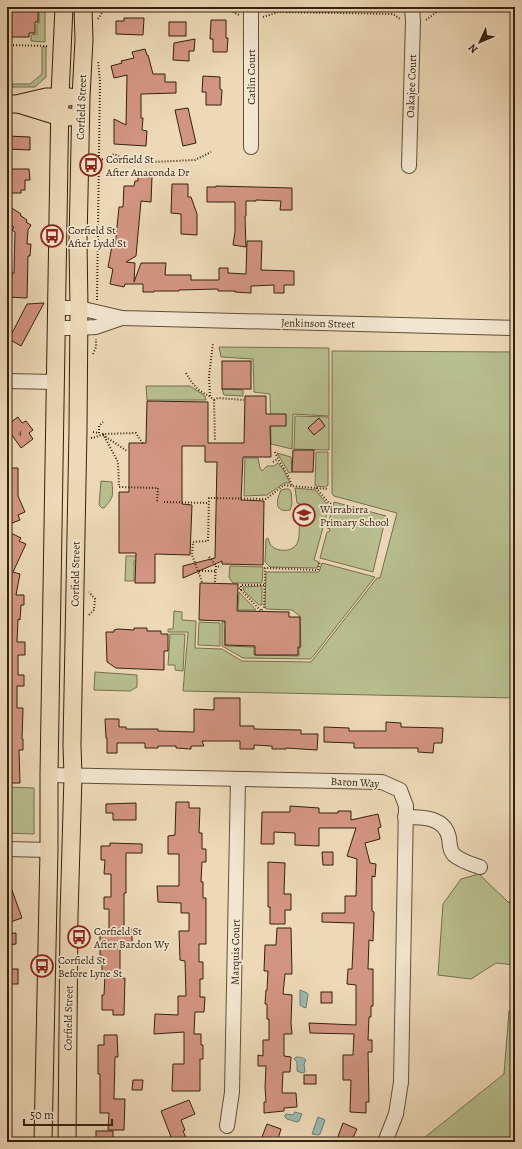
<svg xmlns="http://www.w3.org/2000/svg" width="522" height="1149" viewBox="0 0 522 1149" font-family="Alegreya,serif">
<rect width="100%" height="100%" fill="#edd9b7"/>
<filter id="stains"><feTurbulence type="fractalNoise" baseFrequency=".005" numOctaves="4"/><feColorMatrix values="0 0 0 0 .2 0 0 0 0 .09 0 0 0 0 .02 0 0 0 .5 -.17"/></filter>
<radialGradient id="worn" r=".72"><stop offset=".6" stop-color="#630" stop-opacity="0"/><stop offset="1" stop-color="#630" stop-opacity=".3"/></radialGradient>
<g fill="#b8bf8f" stroke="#76704e">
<path d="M39,7H45V42L31,41V35L37,34V24L39,23Z"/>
<path d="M42,47H46V77L35,87H7V84H30L42,74Z"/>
<path d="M219,347L329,348V416L293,414L292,449L271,444L270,394L254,392L253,359L221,357Z"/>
<path d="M332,351L515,352V698L183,691L188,632H168V629H173L174,611L182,612V620L196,621L195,648L222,649L242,661L311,662L377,578H380L397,513L334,496L332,493Z"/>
<path d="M146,386H190L205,396L206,400H147Z"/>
<path d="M222,389L243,390V396L224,395Z"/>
<path d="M295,416L329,417V450L294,449Z"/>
<path d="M316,452H328V485L326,487L315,486Z"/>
<path d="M277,453L291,457L292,472L289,473Z"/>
<path d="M245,458H258L260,468L262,471L267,466H274L278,463L283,469L290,483H284L267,495L244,496Z"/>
<path d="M101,481L112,482C113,496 114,497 104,508H102L99,505Z"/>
<path d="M295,488L315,490L329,506L314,560L319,562L317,568L270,567L265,562L266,539L268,538C269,540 269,542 270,544C274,551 287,552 293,548C302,542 298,529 300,520C300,517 302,515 303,512L300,504L297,503Z"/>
<path d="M285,489H289L291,492L292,504L290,510C274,513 276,501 281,490Z"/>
<path d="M334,502L386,516L373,572L320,558L327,532H329L330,529L327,528Z"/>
<path d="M126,556H142V561H134V581H125Z"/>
<path d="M322,563L375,577L311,659L243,658L222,646V622H237L225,629V646L254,647V655L299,656V648L301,647L300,616L292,610L266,609L265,605L266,572H319Z"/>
<path d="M230,566L263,567L262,583H233L229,577Z"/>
<path d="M262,586V605H259L244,591L243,587Z"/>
<path d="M239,592L256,610H238Z"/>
<path d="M199,622L220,623V646L198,645Z"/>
<path d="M170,634H185L183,671L175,670V665H168Z"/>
<path d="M95,672L137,675V687L130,691L94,690Z"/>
<path d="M7,787L34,788V834L7,833Z"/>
<path d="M479,874L508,902L515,903V965L496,963L471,979L438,975L443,904L461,879Z"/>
<path d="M515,1006V1142H419L504,1074L509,1011Z"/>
</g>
<g fill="#99bab2" stroke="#717d70">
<path d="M300,990L307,993L308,995L306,1008L303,1007L300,1005Z"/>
<path d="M296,1057C299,1057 303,1057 306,1060L304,1064L305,1072L302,1073L297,1071V1062L294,1059Z"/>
<path d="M295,1112L302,1114L299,1121L297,1122L287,1119L285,1117V1115L286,1114L293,1115Z"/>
<path d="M318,1117L325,1120L320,1134L318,1135L312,1134Z"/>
</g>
<g fill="#d39583" stroke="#34210e">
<path d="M7,7H38V22H35V33H29V37H7Z"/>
<path d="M124,18H144L143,35L116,34V21H124Z"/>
<path d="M211,20H226V38H228L227,52H213V39H210Z"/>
<rect x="169" y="22" width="17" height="14"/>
<path d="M195,39L194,51H189V61L173,60L174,43Z"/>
<path d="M145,49L147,55H148L153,74H165V82H176V93L141,94V118H143L142,130L147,131L146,146L114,144V119L126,125L127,75L114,78L111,66L122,63L121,61L134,58L132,52Z"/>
<path d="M203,76L220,77V89L222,90L221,105H206V92H202Z"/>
<path d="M188,108L196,143L183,146L175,110Z"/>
<path d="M7,136L30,137V150L7,149Z"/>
<path d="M11,169H29L30,180H25V190H21V193H11Z"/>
<path d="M138,176L152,177L151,202L141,201L136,256L126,262L135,263L134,282L141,263H166L165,275H191V280H219V268H228V273L246,274L247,241H262L261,270L294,271V285H284V293H274V285L251,286V293L235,292V291H218V289L179,290V291H154V292H143V284H125L124,287L110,284L113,269L108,267L112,246L115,247L119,207H123L124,186H134L135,181H138Z"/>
<path d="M172,184H188V197H191L197,214V235L181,234V214L171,213Z"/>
<path d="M216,186L292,188V210H280L281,201L256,200V201H246V216H245L246,247L233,245L235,232V202H207V187H216Z"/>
<path d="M7,205L21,214L20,215L27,220L26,222L31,225L28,230L27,244H31L30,256H28L27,298L7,297V282H11L12,273H14L15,232L12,230L14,227L7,223Z"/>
<path d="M44,303L21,346L9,339L27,304Z"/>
<rect x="222" y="361" width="29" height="28"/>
<path d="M245,396H266V414H286V426H270L271,457H243L241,500L264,501L263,565L222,564V561L183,578V566L215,558L217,462H205V446H182V504L192,505L190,555L155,554V583H135L136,553H119V492H129V443H146L147,401L208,402V443H244Z"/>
<path d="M18,417L22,423L26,421L33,430L29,433L33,439L21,448L7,428V425Z"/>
<path d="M319,418L325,426L314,435L308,428Z"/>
<path d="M293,450H314L313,472H292Z"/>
<path d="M7,468H18V496L25,512L18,515L20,520L7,525Z"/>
<path d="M7,531L21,538L19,541L26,544L13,572L20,574L16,595H24V605H21L20,620L18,619L17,642H25V655H18V675H24V686H17V708H23L22,739H23V750H19L20,783H7Z"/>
<path d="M200,583L238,584L237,611L289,612V617H300V647H298V655H255V646L225,645V621L199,620Z"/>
<path d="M134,628H147V631H161V634H168V651H164V670L116,668L107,662L106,632H114V630L118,629L134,630Z"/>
<path d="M214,698H240V726H254V729L301,730V734H318L317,750L286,748V749H272V746L254,745V749H240V741H202L204,746H191V749L176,748V746H158V748H145V743H117V753H107V738H106L105,719H119V727H126V729H158V731L194,732V709L214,710Z"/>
<path d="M386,722L401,723V727L443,728L442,743H434L433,753L418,752V748H354V743L324,742V727L349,728V731H386Z"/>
<path d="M176,802H189V808H200L199,833H202V849H206V862H202L201,882H203V898H206V944H199V962H203V979H200V997H205L204,1012H195L194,1034H201V1045H203V1059H200V1091H172L173,1064H184V1032L154,1034L155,1014L178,1015V996H186L185,961L180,960L179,931H189V913H181V903L158,902L157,886H179V854H168V836L175,835Z"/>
<path d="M136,803V820H113V813H106V804Z"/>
<path d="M290,806L319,808V813H338V811H351V820L378,814L381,827L378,828L380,839L365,843L370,863L376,864L375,877L372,876V911L374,912L373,941L369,940L368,969H373V1006H371V1017H369L368,1040H372V1052H368L369,1102H366V1113L350,1112L351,1080H343V1055H353L354,1034L310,1033L309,1023L356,1025V985L347,984L348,969H352L354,923L322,922V913H345V896H356L357,859L347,856L356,828H319V846L295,845V833L274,832V844H261L262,812H290Z"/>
<path d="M110,843L142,844V853H126V893H124V930L132,929V949L120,948V978H125L124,1015H113V1010H102V995H104L105,975H102V955H100V930H109V909H104V897H111V874H104L105,860H101V846H110Z"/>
<path d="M322,852H333V865H323Z"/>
<path d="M268,862L285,863L284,894H291V910H285V924H270V907H268Z"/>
<path d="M8,879L22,918L7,923V880Z"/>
<path d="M277,928H291L292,974H285L283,994L292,995L291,1023L292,1034H284V1056L291,1057L290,1072H283L282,1093H296L297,1107L284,1108V1111L264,1113V1102H266L265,1087L266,1066H258V1055L263,1056V1040H269V1019H267V1004H265L266,990H267L268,971H264L265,945H276Z"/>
<path d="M16,933V944L7,945V934Z"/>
<rect x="7" y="969" width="11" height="15"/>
<rect x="321" y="992" width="11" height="11"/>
<path d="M104,1035H117L118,1057H115L114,1099H125L124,1130H108L109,1113H100V1074H98V1045H104Z"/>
<rect x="304" y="1075" width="12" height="9"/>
<path d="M133,1080H143L142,1090H132Z"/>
<path d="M189,1100L195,1114L181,1120L185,1130L183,1131L188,1142H173L161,1111Z"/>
<path d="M343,1123L357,1129L351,1142H336Z"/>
<path d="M267,1124L281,1129L277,1142H260Z"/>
<rect x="96" y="1131" width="17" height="11"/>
</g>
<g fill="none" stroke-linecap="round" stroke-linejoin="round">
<g stroke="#624f38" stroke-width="16">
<g id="minor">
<path d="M251,147V7"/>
<path d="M409,166L413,21L412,7"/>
<path d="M56,308H79L122,318L515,328"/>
<path d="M56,328H79L96,327L122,318"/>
<path d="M7,381L55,382"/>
<path d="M49,775L382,782L400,790L406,806L401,1082L396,1114L385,1142"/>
<path d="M405,817C423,817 445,817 449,838C450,844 449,850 454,855C461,861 471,864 480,867"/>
<path d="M7,849L49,850"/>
<path d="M227,1126L232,1092L238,779"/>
</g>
</g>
<g stroke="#34210e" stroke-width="19">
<g id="major">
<path d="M7,104H16L46,97H70"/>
<path d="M18,104L60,117H70"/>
<path d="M43,1142L49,850V775L60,96L64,7"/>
<path d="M67,1142L69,916L73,776L72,745L78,430L79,308L78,242L81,97L84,40L83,7"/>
</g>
</g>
<g stroke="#34210e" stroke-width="2" stroke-dasharray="1 2" stroke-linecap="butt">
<path d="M164,7L182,10L231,11L239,15"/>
<path d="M263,17L278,12L393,14L400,19"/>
<path d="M98,19L106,7"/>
<path d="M426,20L443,7H450"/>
<path d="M7,45L48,46"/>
<path d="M99,160L105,159L114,154L132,163L195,160L211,152"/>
<path d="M97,300L100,81L98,61"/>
<path d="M93,354L96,347V339"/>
<path d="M186,373C190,380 194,386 200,391C205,394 210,396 214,400L215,441"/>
<path d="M210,396L209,376L213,343"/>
<path d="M214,400L218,398L244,400"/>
<path d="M93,432L99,433"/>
<path d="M99,433V426L103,422"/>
<path d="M103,434L118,462L119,487L158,488L157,502"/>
<path d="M103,435L127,451"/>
<path d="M91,438L96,437L103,434L136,433L143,444"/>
<path d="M275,452C280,465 288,472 292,486L328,489"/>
<path d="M273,462L278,459"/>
<path d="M316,488L329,503L331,504"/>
<path d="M164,502L209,503"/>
<path d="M209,557L214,563L216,566"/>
<path d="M199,571H215"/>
<path d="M202,582L192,555L193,542L208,541L209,498L266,499L284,485L292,486"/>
<path d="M215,582L216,566L221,567"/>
<path d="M239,588L261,611L264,607L265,568L318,570L320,561"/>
<path d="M241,590V585H264"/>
<path d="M89,615L94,610L95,599L89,592"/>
</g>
<use href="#minor" stroke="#f3e6d0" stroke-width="14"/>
<use href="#major" stroke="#edd9b7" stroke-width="17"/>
</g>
<defs>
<g id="bus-ring" transform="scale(1.15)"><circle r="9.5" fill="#f3e6d0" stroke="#8f2418" stroke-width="1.5"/><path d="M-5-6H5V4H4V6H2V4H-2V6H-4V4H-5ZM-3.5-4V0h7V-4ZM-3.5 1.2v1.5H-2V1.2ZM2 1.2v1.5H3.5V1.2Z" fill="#8f2418"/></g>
<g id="school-ring" transform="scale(1.15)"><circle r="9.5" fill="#f3e6d0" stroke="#8f2418" stroke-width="1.5"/><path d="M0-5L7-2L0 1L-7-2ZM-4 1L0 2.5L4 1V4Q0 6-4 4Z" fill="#8f2418"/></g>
</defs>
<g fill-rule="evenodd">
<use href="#bus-ring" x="91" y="165"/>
<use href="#bus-ring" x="52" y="236"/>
<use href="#school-ring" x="304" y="515"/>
<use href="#bus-ring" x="79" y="937"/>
<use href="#bus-ring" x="42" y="966"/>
</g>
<g text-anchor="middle" stroke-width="3.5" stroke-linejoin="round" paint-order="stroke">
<g font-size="9" fill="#5c3e2b">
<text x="20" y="435">4</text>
</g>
<g font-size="11" fill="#34210e" stroke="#f3e6d0">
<text transform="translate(251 77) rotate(-90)" y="4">Catlin Court</text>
<text transform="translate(411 86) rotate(-88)" y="4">Oakajee Court</text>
<text transform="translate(81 107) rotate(-88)" y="4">Corfield Street</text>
<text transform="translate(318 323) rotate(1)" y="4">Jenkinson Street</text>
<text transform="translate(75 574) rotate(-89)" y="4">Corfield Street</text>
<text transform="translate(355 782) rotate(3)" y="4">Baron Way</text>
<text transform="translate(235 952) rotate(-89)" y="4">Marquis Court</text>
<text transform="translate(68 1018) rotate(-89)" y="4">Corfield Street</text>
</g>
<g font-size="11" fill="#34210e" stroke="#f3e6d0" text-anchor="start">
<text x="106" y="163">Corfield St<tspan x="106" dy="13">After Anaconda Dr</tspan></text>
<text x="68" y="234">Corfield St<tspan x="68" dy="13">After Lydd St</tspan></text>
<text x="320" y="513">Wirrabirra<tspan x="320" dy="13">Primary School</tspan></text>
<text x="94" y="935">Corfield St<tspan x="94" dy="13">After Bardon Wy</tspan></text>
<text x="58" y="964">Corfield St<tspan x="58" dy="13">Before Lyne St</tspan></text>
</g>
</g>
<rect width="522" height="1149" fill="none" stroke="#edd9b7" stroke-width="24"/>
<rect x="8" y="8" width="506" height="1133" fill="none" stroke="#34210e" stroke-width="2"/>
<rect x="12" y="12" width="498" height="1125" fill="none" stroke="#34210e"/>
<g transform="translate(480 42) rotate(226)" stroke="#f3e6d0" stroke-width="3" paint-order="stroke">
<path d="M0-3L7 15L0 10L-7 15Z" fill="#34210e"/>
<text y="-6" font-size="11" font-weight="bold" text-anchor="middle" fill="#34210e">N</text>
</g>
<path d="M24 1119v6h88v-6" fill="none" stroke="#34210e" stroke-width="2"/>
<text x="30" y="1119" font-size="12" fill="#34210e" stroke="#f3e6d0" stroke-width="3" paint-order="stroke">50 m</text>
<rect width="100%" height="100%" filter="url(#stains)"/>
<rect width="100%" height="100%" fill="url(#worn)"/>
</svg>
